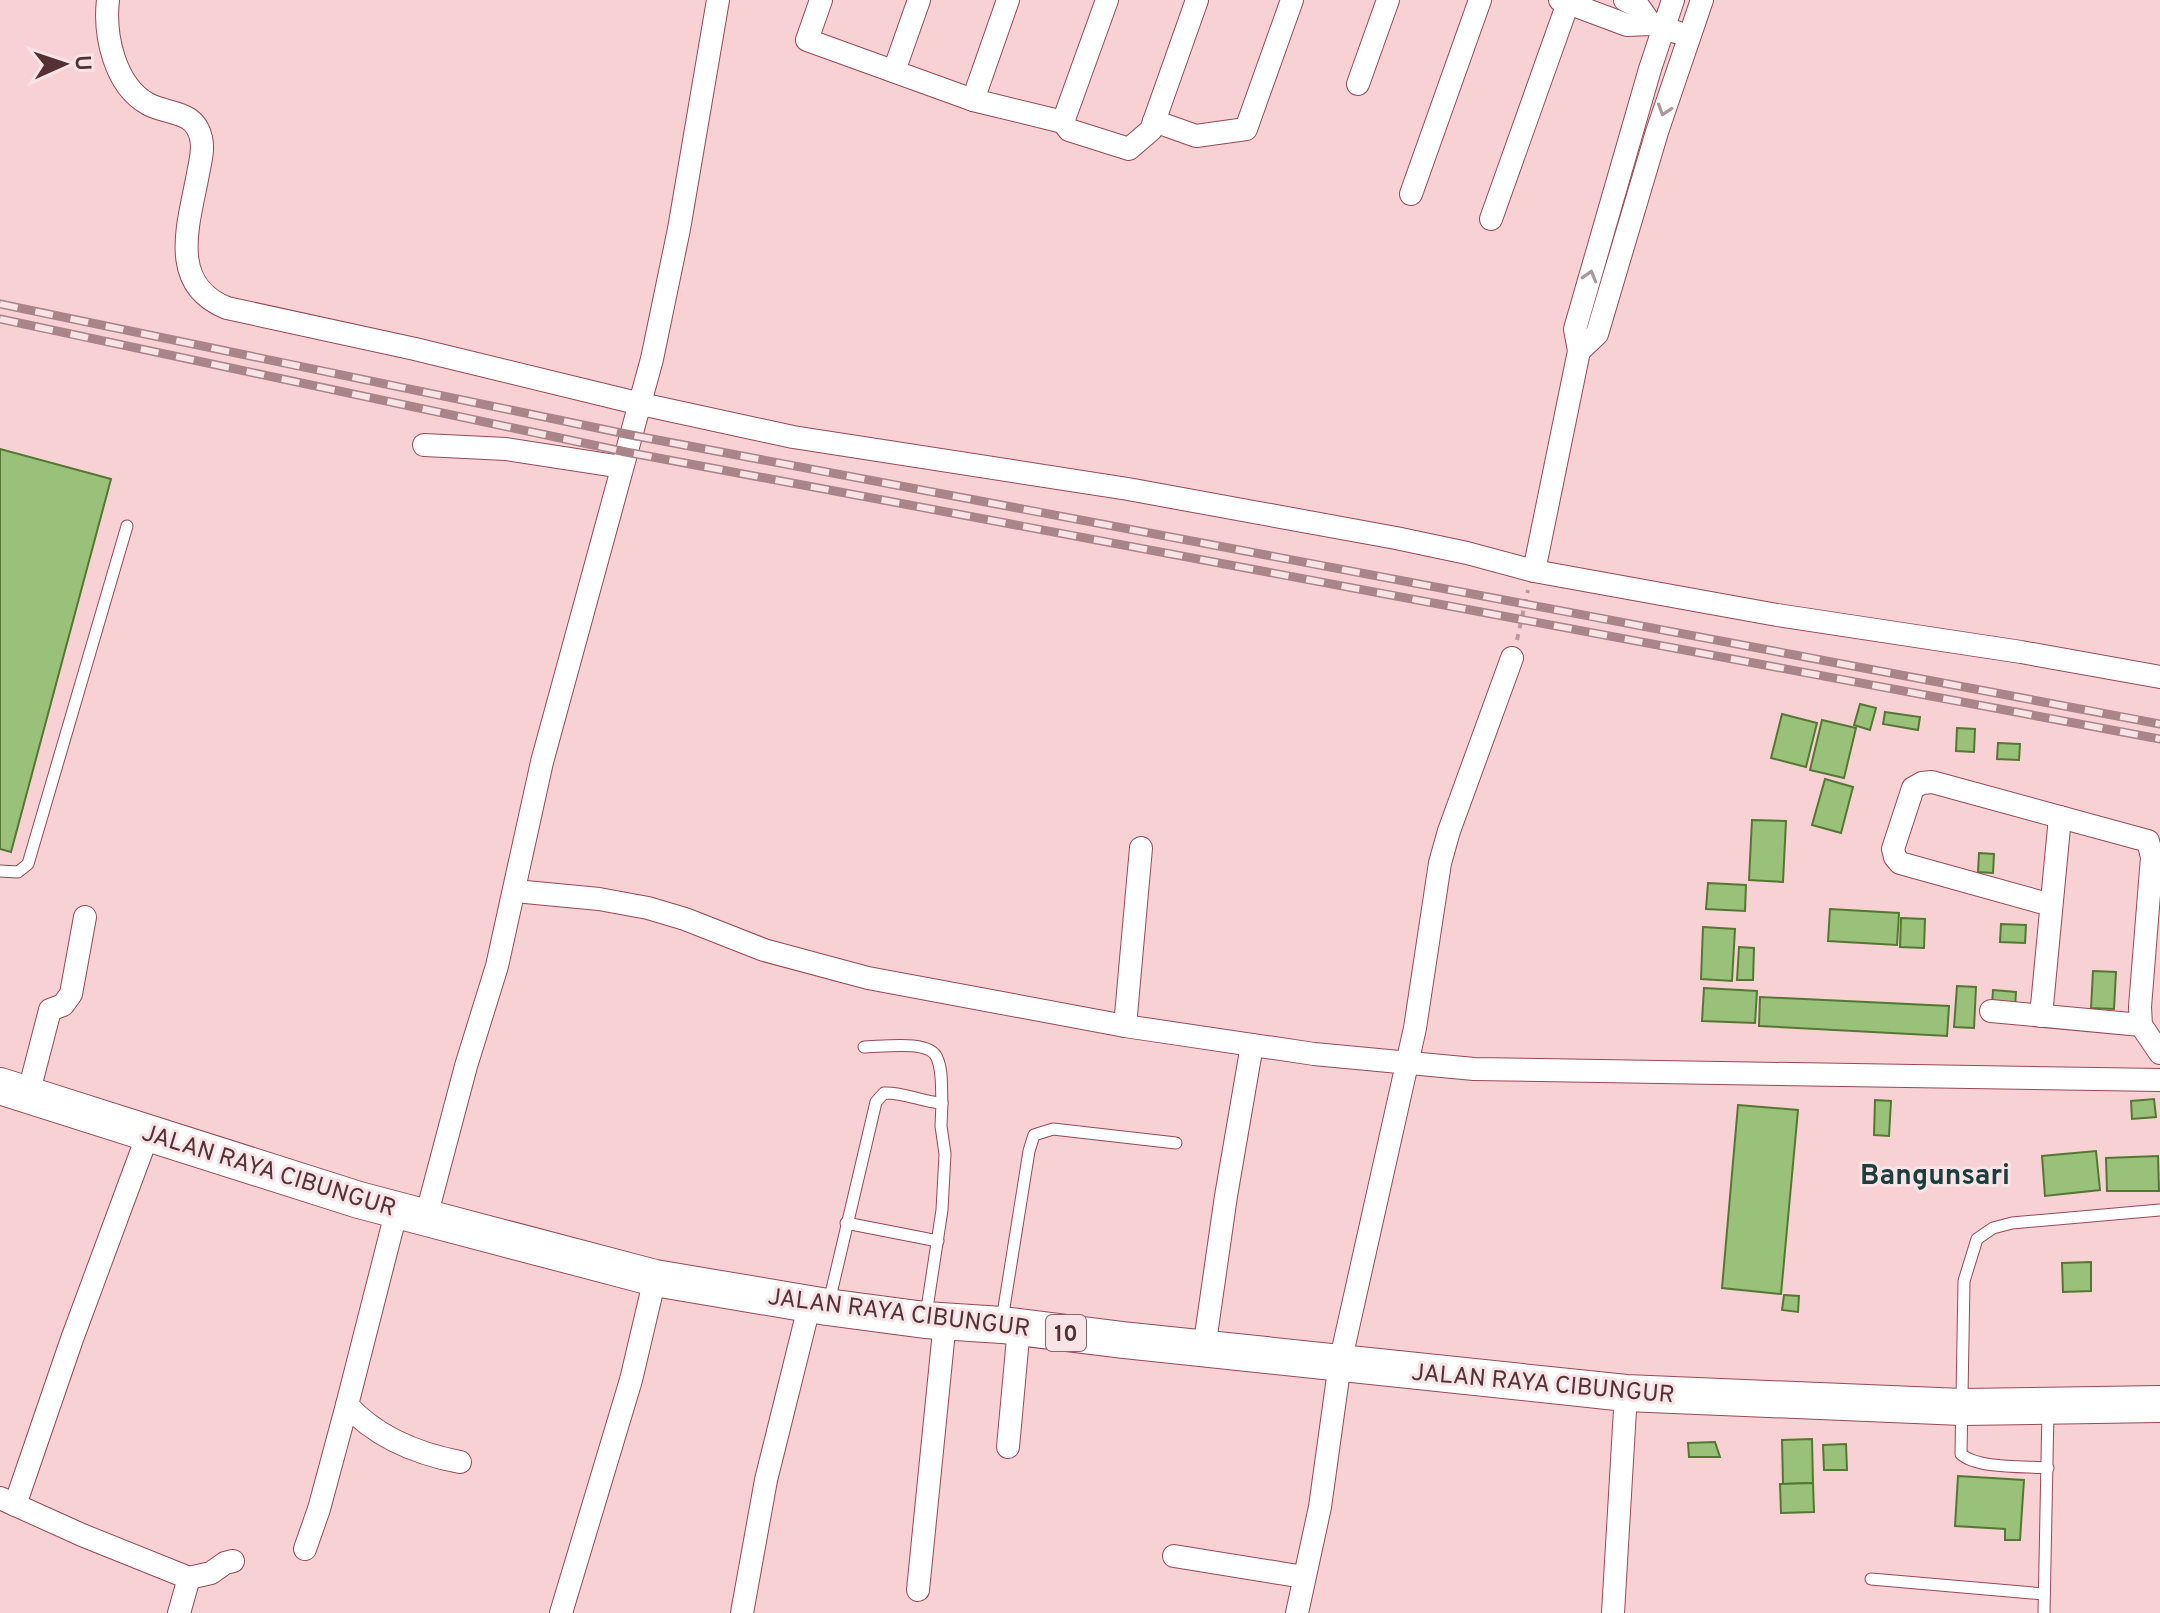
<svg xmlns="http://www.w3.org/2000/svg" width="2160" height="1613" viewBox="0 0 2160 1613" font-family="Overpass,sans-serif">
<rect width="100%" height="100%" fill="#f8d1d5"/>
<g fill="#9ac179" stroke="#547832" stroke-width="2">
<path d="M0,449L111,479L11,852L0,849Z"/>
<path d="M1860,704L1876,708L1870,730L1854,725Z"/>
<path d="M1885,712L1920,717L1918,730L1883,724Z"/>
<path d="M1782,714L1817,723L1806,767L1771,758Z"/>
<path d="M1822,720L1856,728L1844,778L1810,770Z"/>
<path d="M1957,728L1975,729L1974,752L1956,751Z"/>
<path d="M1998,743L2020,744L2019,760L1997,759Z"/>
<path d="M1825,779L1853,787L1841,833L1812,825Z"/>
<path d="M1752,820L1786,821L1783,882L1749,880Z"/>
<path d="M1979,853L1994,854L1993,873L1978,872Z"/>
<path d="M1708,883L1746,885L1745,911L1706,909Z"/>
<path d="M1830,909L1899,913L1897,945L1828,941Z"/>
<path d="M1901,918L1925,919L1924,948L1900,947Z"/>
<path d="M2001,924L2026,925L2025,943L2000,942Z"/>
<path d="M1703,927L1735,929L1732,981L1701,979Z"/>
<path d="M1739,947L1754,948L1753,980H1737Z"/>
<path d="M2093,971L2116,972L2114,1009L2091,1008Z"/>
<path d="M1957,986L1976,987L1974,1028L1954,1027Z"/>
<path d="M1704,988L1757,991L1755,1023L1702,1021Z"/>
<path d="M1993,990L2016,992L2015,1007L1992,1005Z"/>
<path d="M1760,997L1949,1006L1947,1036L1759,1026Z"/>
<path d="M2154,1099L2156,1117L2132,1119L2131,1101Z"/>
<path d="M1875,1100L1891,1101L1889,1136L1874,1135Z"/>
<path d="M1738,1105L1798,1110L1781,1294L1722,1288Z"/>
<path d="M2096,1151L2100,1190L2045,1196L2042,1156Z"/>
<path d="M2158,1156L2159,1191H2107L2106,1158Z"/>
<path d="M2091,1262V1291L2063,1292L2062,1263Z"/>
<path d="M1784,1295L1799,1296L1798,1312L1782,1310Z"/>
<path d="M1812,1439L1813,1483L1783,1484L1782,1440Z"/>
<path d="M1715,1442L1720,1457H1689L1688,1443Z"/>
<path d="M1846,1444L1847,1470H1824L1823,1445Z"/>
<path d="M1958,1476L2024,1480L2020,1540H2005V1529L1955,1526Z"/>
<path d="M1813,1483L1814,1512L1781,1513L1780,1484Z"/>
</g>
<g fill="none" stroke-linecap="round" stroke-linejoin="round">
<g stroke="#984855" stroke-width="13">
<g id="service">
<path d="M0,871L18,872L28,864L127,526"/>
<path d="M864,1047C881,1047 930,1039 937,1058C943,1071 941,1089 942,1103"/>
<path d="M846,1223L938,1241"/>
<path d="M829,1302L876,1102L884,1093C904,1092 922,1102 942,1103L941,1126L945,1154L942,1210L926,1315"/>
<path d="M1002,1320L1029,1151L1034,1135L1053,1129L1176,1143"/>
<path d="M2048,1468C2026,1466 1977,1469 1961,1454L1964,1281L1977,1239L1993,1228L2012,1223L2160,1210"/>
<path d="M1871,1579L2044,1594"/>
<path d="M2044,1613L2048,1410"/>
</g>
</g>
<g stroke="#984855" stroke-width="24">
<g id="minor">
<path d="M108,0C104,34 114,85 148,104C169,115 195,110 201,138C204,150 200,162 198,174C189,223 167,284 227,308L415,349L641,404L793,437L1128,489L1396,538L1467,553L1534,571L1777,615L2021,652L2160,677"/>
<path d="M821,0L807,40L973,100L1063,122L1069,130L1129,149L1151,130L1197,0"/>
<path d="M1560,0L1627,25L1651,24L1676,32"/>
<path d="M1625,0L1639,7L1651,24"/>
<path d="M894,71L919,0"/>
<path d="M1358,84L1388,0"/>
<path d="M973,100L1008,0"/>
<path d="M1154,121L1196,136L1246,129L1292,0"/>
<path d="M1063,122L1107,0"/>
<path d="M1411,194L1480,0"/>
<path d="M1491,219L1569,0"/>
<path d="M1579,351L1597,334L1657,132L1702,0"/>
<path d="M424,445L506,449L622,467"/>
<path d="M1534,571L1579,351L1575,329L1650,69L1673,0"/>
<path d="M515,891L599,899L648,908L685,919L764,950L868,978L1125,1026L1314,1054L1474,1069L2160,1080"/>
<path d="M2051,905L1900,863L1895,857L1893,849L1913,788L1922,783L1932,782L2148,841L2152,857L2140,1007L2141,1025L2160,1053"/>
<path d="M1991,1011L2141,1025"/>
<path d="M2041,1016L2060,817"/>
<path d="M1125,1026L1141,848"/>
<path d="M28,1095L50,1010L63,1005L71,994L85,917"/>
<path d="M397,1209L347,1405C376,1437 418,1454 460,1462"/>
<path d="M426,1217L466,1066L497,966L542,762L652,359L679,229L718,0"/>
<path d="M1204,1349L1226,1196L1252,1045"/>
<path d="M1008,1447L1019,1327"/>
<path d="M0,1498L82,1535L189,1578"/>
<path d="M15,1505L72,1339L148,1134"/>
<path d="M305,1549L319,1509L347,1405"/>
<path d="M1174,1556L1304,1577"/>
<path d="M918,1590L945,1321"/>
<path d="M179,1613L189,1578L211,1573L225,1563L233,1561"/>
<path d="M561,1613L631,1380L655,1278"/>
<path d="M742,1613L766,1480L810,1303"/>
<path d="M1297,1613L1320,1507L1340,1363L1415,1028L1440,863L1449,831L1512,658"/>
<path d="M1613,1613L1626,1393"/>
</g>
</g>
<g stroke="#984855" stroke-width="38">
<path id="trunk" d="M0,1086L359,1200L655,1278L827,1307L925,1320L1002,1325L1123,1340L1626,1393L1962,1407L2160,1404"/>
</g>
<path stroke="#be989c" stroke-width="4" stroke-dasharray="6 6" stroke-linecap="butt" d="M1517,640L1528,590"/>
<use href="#service" stroke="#fff" stroke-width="11"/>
<use href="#minor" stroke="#fff" stroke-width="22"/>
<use href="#trunk" stroke="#fff" stroke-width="36"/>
<g stroke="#a98488" stroke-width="9">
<g id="rail">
<path d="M0,304L631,435L2160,724"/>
<path d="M0,319L626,452L2160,739"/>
</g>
</g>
<use href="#rail" stroke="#f8e4e6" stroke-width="6" stroke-dasharray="18" stroke-linecap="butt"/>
</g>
<defs><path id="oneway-chevron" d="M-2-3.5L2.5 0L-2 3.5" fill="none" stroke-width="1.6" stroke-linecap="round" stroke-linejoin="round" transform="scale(2)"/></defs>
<g stroke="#aa989a">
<use href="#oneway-chevron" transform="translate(1664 110) rotate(108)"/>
<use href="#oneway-chevron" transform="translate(1590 276) rotate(-74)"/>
</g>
<g text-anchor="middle" stroke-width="6" stroke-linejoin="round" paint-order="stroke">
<rect fill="#f8e4e6" stroke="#86676a" stroke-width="2" x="1046" y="1315" width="40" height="36" rx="6"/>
<g font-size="22" font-weight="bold" fill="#553135">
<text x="1066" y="1341">10</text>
</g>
<g font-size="24" fill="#553135" stroke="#f8e4e6">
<text transform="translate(269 1170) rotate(17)" y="8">JALAN RAYA CIBUNGUR</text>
<text transform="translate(899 1312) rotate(7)" y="8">JALAN RAYA CIBUNGUR</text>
<text transform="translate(1543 1383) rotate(5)" y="8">JALAN RAYA CIBUNGUR</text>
</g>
<g font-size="28" font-weight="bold" fill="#1b3d3c" stroke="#f8e4e6">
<text x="1935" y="1184">Bangunsari</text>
</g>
</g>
<g transform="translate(64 64) rotate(87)" stroke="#f8e4e6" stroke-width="6" paint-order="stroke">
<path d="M0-6L14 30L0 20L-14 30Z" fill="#553135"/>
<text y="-12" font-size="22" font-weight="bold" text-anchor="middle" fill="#553135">U</text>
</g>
</svg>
